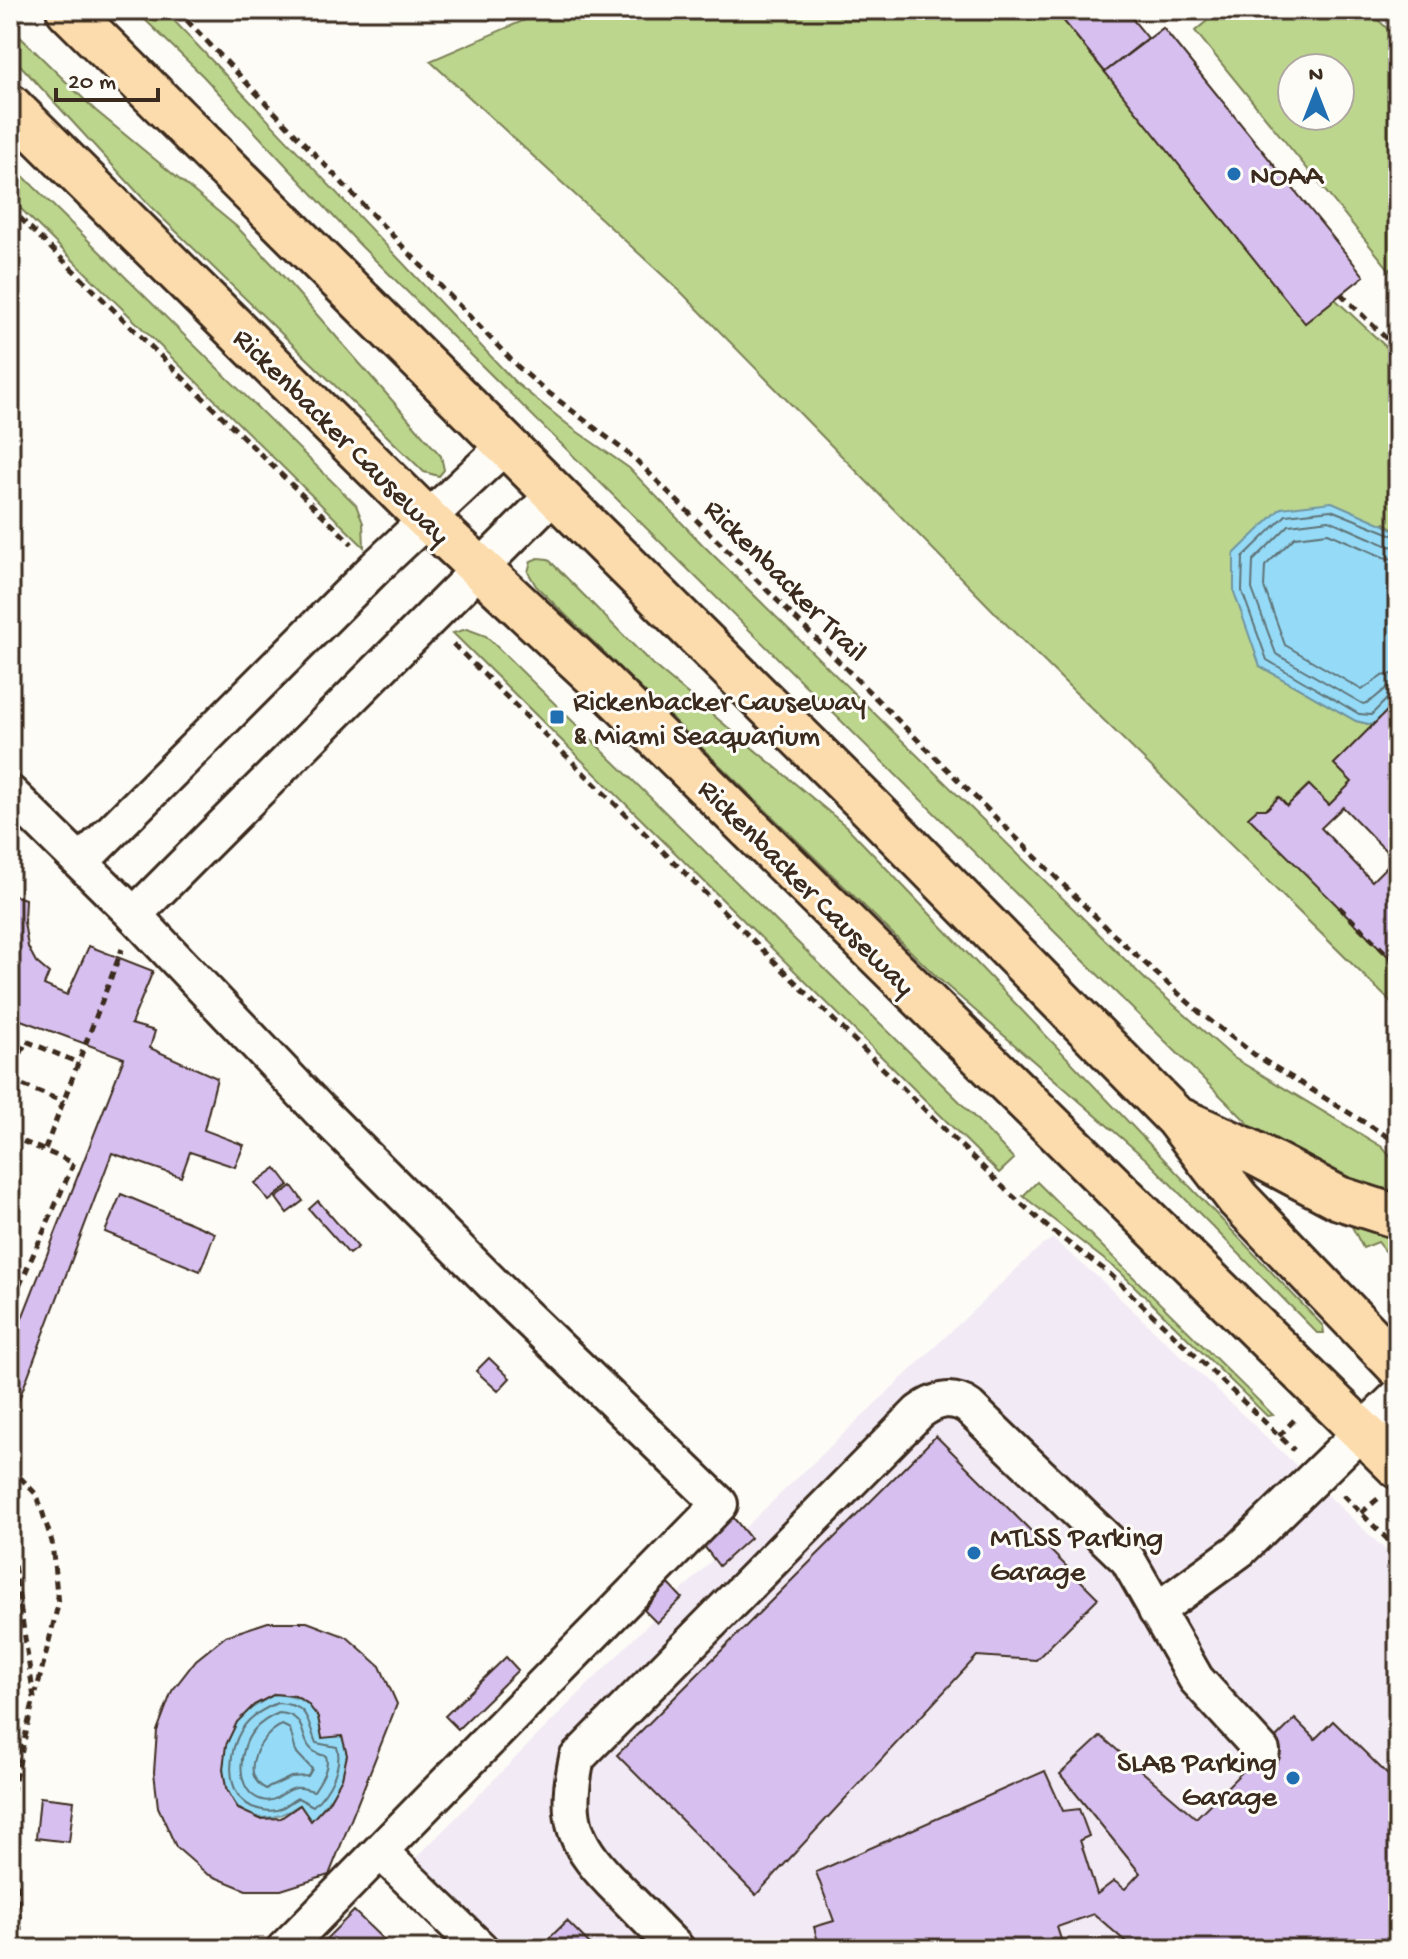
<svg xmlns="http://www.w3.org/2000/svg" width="1408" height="1959" viewBox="0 0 1408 1959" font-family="'Gochi Hand',sans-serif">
<rect width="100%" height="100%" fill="#fdfcf7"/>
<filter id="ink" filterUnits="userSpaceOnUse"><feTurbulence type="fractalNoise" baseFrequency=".0125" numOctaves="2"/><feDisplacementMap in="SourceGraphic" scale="16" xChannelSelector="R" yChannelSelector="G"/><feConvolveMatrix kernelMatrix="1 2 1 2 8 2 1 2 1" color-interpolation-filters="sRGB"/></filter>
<g filter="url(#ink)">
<path fill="#f2eaf5" d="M1053,1239L1102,1281L1398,1562V1949H457L392,1882L730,1542L1043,1244Z"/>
<g fill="#bcd68d" stroke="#7c8056" stroke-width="2" fill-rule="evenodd">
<path d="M135,10H164L516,383L572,428L629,468L702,544L1148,982L1234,1058L1382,1147L1398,1165V1198L1327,1174L1255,1130L360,245L203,76Z"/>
<path d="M548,10H1048L1063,20L1305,322L1335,299L1398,358V531L1385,523L1260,666L1356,721L1373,725L1334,764L1352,782L1329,805L1308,785L1287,806L1278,797L1267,809H1257L1249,817L1398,966V1009L1016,634L683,294L430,61Z"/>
<path d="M1220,10H1368L1398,39L1397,279L1195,31ZM1340,68V116H1292V68Z"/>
<path d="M10,27L95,110L237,227L275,267L441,456L444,470L439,476L424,472L150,206L10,54Z"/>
<path d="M10,163L356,505L363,523L364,547L10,198Z"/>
<path d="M538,558L548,559L652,664L847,827L1323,1326L1324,1333H1317L1147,1160L939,979L536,586L528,572L531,561Z"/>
<path d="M467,629L486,636L959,1101L1014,1159L999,1173L453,633Z"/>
<path d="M1037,1182L1273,1415L1267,1416L1120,1272L1023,1196Z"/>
<path d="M1348,1219L1398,1235V1267L1378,1242L1363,1248Z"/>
</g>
<g fill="#95dbf7" stroke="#7194a0" stroke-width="2">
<path d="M1332,502L1398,531V700L1373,725L1356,721L1260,666L1234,592V554L1281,508Z"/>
<path d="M275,1694C300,1696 307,1702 325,1719C330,1724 339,1730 343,1737C358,1767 330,1801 311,1821L299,1805C232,1851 201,1761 239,1719C250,1708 262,1701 275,1694Z"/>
</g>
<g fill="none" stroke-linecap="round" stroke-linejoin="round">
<g stroke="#5f7175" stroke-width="2">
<path d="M1398,537L1331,510L1286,515L1243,557L1242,591L1267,660L1359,714L1371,715L1390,696L1398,695"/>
<path d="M1398,547L1388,546L1329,520L1289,525L1253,561L1252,589L1276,654L1363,704C1377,702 1382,685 1398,685"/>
<path d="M1398,560L1383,557L1328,533L1295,537L1265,566L1264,587L1285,645L1362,690L1382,676L1398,673"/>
<path d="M277,1703C310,1705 306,1718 316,1743L337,1747C343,1767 328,1793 313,1806L298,1798C291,1801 284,1808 277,1810C268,1812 260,1810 252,1807C224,1793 228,1752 242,1729C250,1716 264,1709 277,1703Z"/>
<path d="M279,1713C315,1715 292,1750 326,1756C330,1768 320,1781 314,1791C308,1790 302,1787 296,1788C283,1790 276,1804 262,1800C234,1792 238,1748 254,1730C261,1722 269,1717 279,1713Z"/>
<path d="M282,1725L290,1729L296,1752L312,1769L308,1776L291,1777L266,1789C237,1774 261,1734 282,1725Z"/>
</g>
</g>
<g fill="#d7c0ef" stroke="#3b2a1e" stroke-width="2" fill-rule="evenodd">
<path d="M1076,10H1125L1148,38L1105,72L1063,20Z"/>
<path d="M1163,28L1364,276L1305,323L1105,72Z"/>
<path d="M1398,700V934L1397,947L1388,956L1248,817L1257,809H1267L1279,797L1287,806L1309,785L1329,805L1352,782L1334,764ZM1343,807L1394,859L1372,881L1321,828Z"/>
<path d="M13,895L25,899L24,922L28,947L36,962L49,973L44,985L67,995L89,946L153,971L131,1024L155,1031L150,1048L217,1078L204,1130L244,1145L235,1167L190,1152L181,1177L112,1153L15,1410L10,1416V1349L124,1058L10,1016V967L15,956L10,947V902Z"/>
<path d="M276,1168L289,1185L269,1201L255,1183Z"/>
<path d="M292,1186L303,1201L287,1213L276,1198Z"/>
<path d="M121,1194L215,1233L200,1271L105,1232Z"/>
<path d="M318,1201L358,1247L349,1254L309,1209Z"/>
<path d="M489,1358L510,1378L498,1391L476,1371Z"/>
<path d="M936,1436L1098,1598L1036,1660L977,1656L756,1895L617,1755Z"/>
<path d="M732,1516L750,1538L719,1566L704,1546Z"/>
<path d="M668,1583L682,1598L657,1623L644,1610Z"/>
<path d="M268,1622H307L347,1637L380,1666L397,1704L329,1875L281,1890H246L207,1874L176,1847L158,1807L154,1772L157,1731L172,1691L196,1660L226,1636ZM275,1694L295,1696L307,1703L318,1717L322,1738L342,1736L347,1755L342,1778L328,1803L311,1821L300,1805L281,1818L260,1819L238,1809L226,1788L223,1769L226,1745L237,1722L254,1705Z"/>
<path d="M506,1657L518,1670L458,1729L445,1716Z"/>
<path d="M1295,1719L1315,1739L1333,1721L1398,1785V1949H1134L1094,1914L1057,1927L1064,1949H820L814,1927L834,1921L816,1872L1045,1771L1063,1811L1079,1809L1089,1836L1080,1840L1097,1894L1114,1881L1125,1889L1140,1873L1060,1774L1101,1736L1196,1818Z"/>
<path d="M40,1797L74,1801L69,1842L36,1838Z"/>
<path d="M354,1911L393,1949H316Z"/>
<path d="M567,1921L595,1949H538Z"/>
</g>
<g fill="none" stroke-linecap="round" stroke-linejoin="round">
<g stroke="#3b2a1e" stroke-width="40">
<g id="minor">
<path d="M10,793L134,915L320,1111L517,1308L720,1504L284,1949"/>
<path d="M81,862L376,567L507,444"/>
<path d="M134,915L555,493"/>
<path d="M1156,1611L1241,1549L1398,1396"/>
<path d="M381,1852L481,1949"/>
<path d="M677,1949C658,1930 639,1910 620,1891C575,1846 563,1823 577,1758L919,1412C935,1400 952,1395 969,1407L1128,1560L1196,1679L1262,1751"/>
</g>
</g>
<g stroke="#3b2a1e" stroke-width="48">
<g id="major">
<path d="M68,10L871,808L1176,1118L1238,1199L1398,1366"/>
<path d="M10,106L427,519L598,679L1398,1467"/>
<path d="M1181,1120L1250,1151L1339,1198L1398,1217"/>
</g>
</g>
<g stroke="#3b2a1e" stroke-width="5" stroke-dasharray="8 6" stroke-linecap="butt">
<path d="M177,10L517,366L545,390L634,458L1114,935L1199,1012L1255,1055L1398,1143"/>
<path d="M10,208L352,544"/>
<path d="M1341,294L1398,350"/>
<path d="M453,644L1008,1192L1051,1230L1110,1274L1294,1450"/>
<path d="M1339,907L1398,965"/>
<path d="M10,1079L26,1041L79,1063"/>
<path d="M10,1080L64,1102"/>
<path d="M10,1136L74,1163L10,1307"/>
<path d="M45,1149L122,949"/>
<path d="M1279,1436L1296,1418"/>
<path d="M10,1467L37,1495L52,1542L58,1605L36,1693"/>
<path d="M1343,1495L1398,1550"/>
<path d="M1361,1513L1380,1497"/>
<path d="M10,1538L34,1698L12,1794L20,1930L16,1949"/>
</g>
<use href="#minor" stroke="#fdfcf7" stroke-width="34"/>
<use href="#major" stroke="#fcdcac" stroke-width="42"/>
</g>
</g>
<g fill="#1f6fb2" stroke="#fdfcf7" stroke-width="3">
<circle cx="1234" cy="174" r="8"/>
<rect x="549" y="709" width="16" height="16" rx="4"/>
<circle cx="974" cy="1553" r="8"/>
<circle cx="1293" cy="1778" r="8"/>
</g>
<g text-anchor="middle" stroke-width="6" stroke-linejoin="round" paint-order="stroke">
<g font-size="30" fill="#3b2a1e" stroke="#fdfcf7" text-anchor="start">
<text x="1250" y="184">NOAA</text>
<text x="573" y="710">Rickenbacker Causeway<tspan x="573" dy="34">&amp; Miami Seaquarium</tspan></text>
<text x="990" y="1546">MTLSS Parking<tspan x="990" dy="34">Garage</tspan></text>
<text x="1277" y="1771" text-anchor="end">SLAB Parking<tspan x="1277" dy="34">Garage</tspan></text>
</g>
<g font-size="30" fill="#3b2a1e" stroke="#fdfcf7">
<text transform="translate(343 435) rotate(45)" y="10">Rickenbacker Causeway</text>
<text transform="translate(787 579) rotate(45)" y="10">Rickenbacker Trail</text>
<text transform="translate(808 886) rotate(45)" y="10">Rickenbacker Causeway</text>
</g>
</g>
<rect width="1408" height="1959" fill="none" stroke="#fdfcf7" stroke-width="40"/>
<rect x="20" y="20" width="1368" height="1919" fill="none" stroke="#3b2a1e" stroke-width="3" filter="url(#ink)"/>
<g transform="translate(1316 92)"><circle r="38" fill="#fdfcf7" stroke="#afa8a0" stroke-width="2"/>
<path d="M0-6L14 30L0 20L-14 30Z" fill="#1f6fb2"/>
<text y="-12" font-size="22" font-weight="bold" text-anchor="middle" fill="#3b2a1e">N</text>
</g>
<path d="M56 88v12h102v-12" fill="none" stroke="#3b2a1e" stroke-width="4"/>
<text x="68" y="88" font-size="24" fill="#3b2a1e" stroke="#fdfcf7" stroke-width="6" paint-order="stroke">20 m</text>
</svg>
